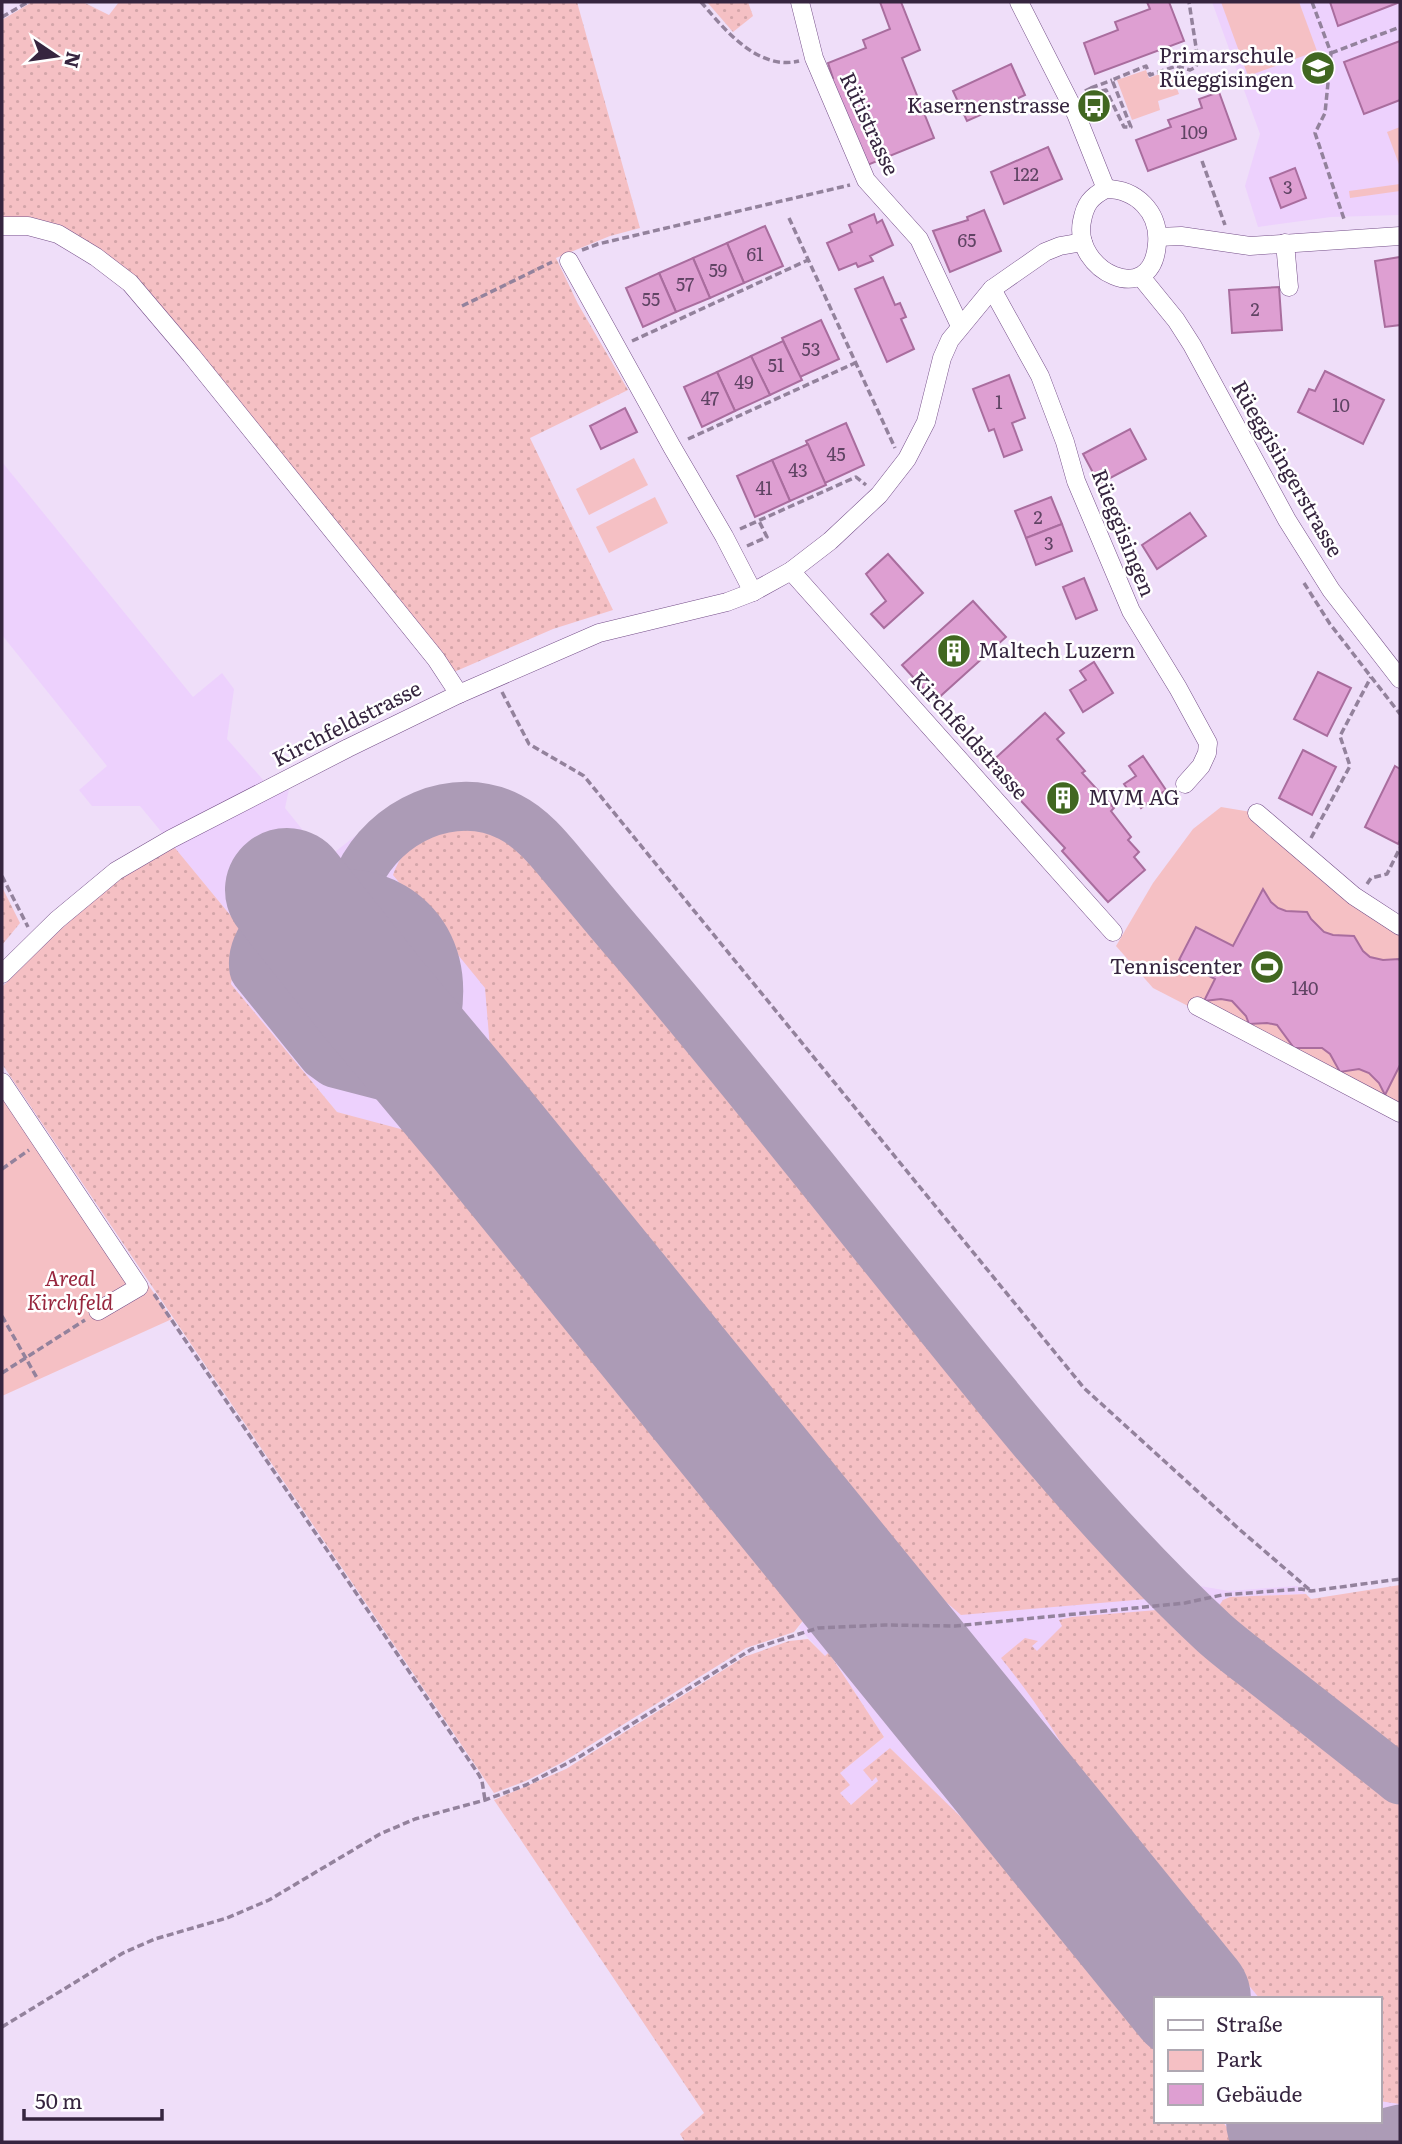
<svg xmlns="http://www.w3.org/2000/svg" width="1402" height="2144" viewBox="0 0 1402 2144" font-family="Literata,serif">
<defs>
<pattern id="grass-dots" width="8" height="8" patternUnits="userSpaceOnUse" patternTransform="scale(1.75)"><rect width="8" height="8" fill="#f5c0c4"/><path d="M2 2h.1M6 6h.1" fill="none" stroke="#d3a5a9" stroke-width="1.8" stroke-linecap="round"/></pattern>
</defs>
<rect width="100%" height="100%" fill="#efdef9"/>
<g fill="#edd1fd">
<path d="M1212,2H1400V215L1331,217L1258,227L1245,186L1260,134Z"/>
<path d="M2,462L193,697L222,673L234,689L227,739L265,782L278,774L289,789L285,808L326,859L397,803L440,787L456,784H481L504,792L535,809L559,832L571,856L1075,1470L1182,1583L1229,1591L1297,1586L1306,1594L1230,1597L1214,1613L1300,1686L1400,1765V2142H1235L1233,2135L1222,2121H1379V1999H1155V2041L997,1852L890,1748L872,1780L876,1777L879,1780L851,1805L839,1793L840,1773L884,1737L831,1656H825L799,1628L805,1618L408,1132L337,1112L231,984L240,927L140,806H92L79,790L107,766L2,635Z"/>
</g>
<g fill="url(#grass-dots)">
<path d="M32,2H83L109,15L119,2H577L640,228L610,236L556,258L578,304L628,390L530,438L613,610L553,629L454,672L107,259L2,220V20Z"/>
<path d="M707,2H748L753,16L733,32Z"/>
<path d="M472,822C492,825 507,830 523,842L1077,1517L1158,1598L961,1615L908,1569L491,1060L485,988L393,875C405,840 437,824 472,822Z"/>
<path d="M175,848L240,927L231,984L337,1112L408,1131L805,1618L794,1632L746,1648L563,1762L526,1781L494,1793L2,1064V987C52,939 110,874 175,848Z"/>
<path d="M2,887L20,923L2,945Z"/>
<path d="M1400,1585V1765L1300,1686L1214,1613L1223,1600L1230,1597L1306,1594L1311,1599Z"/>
<path d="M1169,1609L1210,1647L1400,1798V2104L1379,2101V1999H1260L1084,1784C1062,1741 1032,1696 1001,1658L1025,1638L1038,1641L1032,1646L1037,1651L1062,1626L1059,1620L1072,1617Z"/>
<path d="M808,1639L825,1656L828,1653L831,1656L884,1737L840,1773L850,1785L840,1793L851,1805L878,1781L876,1777L872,1781L863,1770L890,1748L997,1852L1155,2041V2121H1222L1233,2135L1235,2142H685L680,2134L704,2113L494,1800L566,1769L744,1657L789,1641Z"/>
</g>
<g fill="#f5c0c4">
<path d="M1221,2H1299L1317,51L1248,76Z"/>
<path d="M1146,70L1149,78L1170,70L1179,94L1158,101L1160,110L1132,120L1117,80Z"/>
<path d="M1400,127V167L1387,132Z"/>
<path d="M1400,184V191L1350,198L1349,191Z"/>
<path d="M634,458L648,485L589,515L576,489Z"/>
<path d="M655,497L668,523L609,553L596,527Z"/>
<path d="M1221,807L1257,813L1400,926V1115L1153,988L1116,946L1153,883L1193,829Z"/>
<path d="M2,1075L172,1319L2,1396Z"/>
</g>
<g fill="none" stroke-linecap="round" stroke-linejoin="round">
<g stroke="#ac9bb6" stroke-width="49">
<path d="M375,1001C356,960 338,922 359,876C385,821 454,788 510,817C536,830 555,857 574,879C593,902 612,925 632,948C761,1099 882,1257 1009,1411C1071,1486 1143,1567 1214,1633C1234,1651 1257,1667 1278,1684C1319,1716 1360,1748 1400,1780"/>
<path d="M437,1075C425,1054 433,1036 437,1013C441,987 439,963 426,940C392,883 313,879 270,926C259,939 251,953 254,970L323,1055L334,1063L438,1090L458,1101"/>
<path d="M1299,2121C1327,2138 1369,2138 1400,2129"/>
</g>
<g stroke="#ac9bb6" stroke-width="124">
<path d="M287,890L375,1001L482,1129L1189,1999"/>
<path d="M1288,2121L1305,2142"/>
</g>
</g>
<g fill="#de9fd2" stroke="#a96d9e" stroke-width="2">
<path d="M880,2H901L920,50L902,58L934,138L865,166L830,79L833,78L828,63L866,48L863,40L890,29Z"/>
<path d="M1147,2H1169L1184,41L1095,74L1084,43L1118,30L1115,22L1150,9Z"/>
<path d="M1330,2H1400L1338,26Z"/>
<path d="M1400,41V100L1364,114L1344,62Z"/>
<path d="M1011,64L1025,95L967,121L953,91Z"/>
<path d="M1219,92L1236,139L1148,171L1136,140L1171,127L1168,120L1202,108L1199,99Z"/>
<path d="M1048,147L1062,179L1004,204L991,172Z"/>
<path d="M1295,168L1306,198L1281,208L1270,178Z"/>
<path d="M984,210L1001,251L950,272L933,231L968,220L967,217Z"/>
<path d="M874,214L877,223L882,220L893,245L870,256L873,261L858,267L856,263L839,270L827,243L852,232L849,225Z"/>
<path d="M765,226L783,266L744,283L727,243Z"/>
<path d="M727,243L744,283L710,298L693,258Z"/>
<path d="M1400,257V325L1385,327L1375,261Z"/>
<path d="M693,258L710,298L676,312L659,273Z"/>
<path d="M659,273L676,312L643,327L626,288Z"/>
<path d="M883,277L895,305L900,303L906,317L901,319L914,349L887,362L855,289Z"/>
<path d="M1279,287L1282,330L1232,333L1229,290Z"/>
<path d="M821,320L839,359L800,377L782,338Z"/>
<path d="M783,341L802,380L770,395L751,356Z"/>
<path d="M751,356L770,395L735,411L717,372Z"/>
<path d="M1325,371L1384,400L1363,444L1298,412L1309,389L1315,391Z"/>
<path d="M717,372L735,411L702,427L684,387Z"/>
<path d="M1009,375L1025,418L1012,423L1022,450L1004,457L994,429L989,431L973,389Z"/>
<path d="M625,408L637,432L601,449L590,426Z"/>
<path d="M846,423L864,465L825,483L806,441Z"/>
<path d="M1130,429L1146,459L1099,484L1083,454Z"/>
<path d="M808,444L826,485L790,501L772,460Z"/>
<path d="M772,460L790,501L755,517L737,476Z"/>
<path d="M1051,497L1062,524L1026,538L1015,511Z"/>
<path d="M1190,513L1206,536L1157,569L1142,545Z"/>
<path d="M1062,524L1072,551L1036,565L1026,538Z"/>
<path d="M888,554L923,593L884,628L871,614L886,601L866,574Z"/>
<path d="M1084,578L1097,610L1076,619L1063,587Z"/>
<path d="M973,601L1006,637L935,701L902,665Z"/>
<path d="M1094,662L1113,693L1083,712L1070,690L1086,680L1080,671Z"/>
<path d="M1318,672L1351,688L1327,736L1294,719Z"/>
<path d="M1045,713L1064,733L1057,739L1085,771L1082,773L1114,808L1111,811L1131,837L1128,840L1139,852L1134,857L1145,870L1108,902L1062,851L1065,848L996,774L998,773L990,763Z"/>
<path d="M1303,750L1336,767L1312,815L1279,798Z"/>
<path d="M1143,756L1166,790L1141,808L1124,784L1136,776L1129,766Z"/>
<path d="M1395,766L1400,769V840L1398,844L1365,827Z"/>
<path d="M1263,889L1271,902L1278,908L1286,911L1307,912L1311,919L1324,932L1333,935L1354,936L1363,951L1370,957L1383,960L1399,959L1400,961V1065L1385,1095L1379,1083L1369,1073L1359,1069L1340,1072L1330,1054L1322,1048H1294L1277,1025L1267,1023L1249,1024L1246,1016L1232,1001L1221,999L1204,1001L1215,979L1179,960L1196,927L1233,946Z"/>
</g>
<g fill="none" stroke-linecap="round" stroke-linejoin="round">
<g stroke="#744e88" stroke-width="19">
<g id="minor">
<path d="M800,2L814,58L866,180L919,239L960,326"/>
<path d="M1019,2L1076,114L1106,189"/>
<path d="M1106,189C1136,189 1160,212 1157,244C1152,310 1072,270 1082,221C1085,205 1090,197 1106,189Z"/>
<path d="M2,226H28L58,234L96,257L130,283L191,355L436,659L459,694"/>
<path d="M1158,237L1181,236L1250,246L1400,236"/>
<path d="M1285,243L1289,287"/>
<path d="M569,261L672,447L724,536L753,592"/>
<path d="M1141,277L1176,320L1192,345L1287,520L1331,590L1400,679"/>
<path d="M992,289L1040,376L1065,442L1076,481L1131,611L1178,688L1208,743L1207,753L1201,766L1185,784"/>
<path d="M791,571L1113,932"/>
<path d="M1257,813L1354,896L1400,926"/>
<path d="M2,974L57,920L116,871L171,839L348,748L459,694L599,633L727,602L753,592L791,571L830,541L879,495L907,459L926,422L942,358L950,340L992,289L1045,252L1060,246L1083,242"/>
<path d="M1197,1006L1400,1113"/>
<path d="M2,1082L139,1287L98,1311"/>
</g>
</g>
<g stroke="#93829c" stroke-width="3.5" stroke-dasharray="7 3.5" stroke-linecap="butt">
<path d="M701,2C725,30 758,71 799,61"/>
<path d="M1312,2L1331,53L1325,113L1315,133L1345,222"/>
<path d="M2,17L28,2"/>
<path d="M1331,53L1400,27"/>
<path d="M1091,88L1112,80"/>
<path d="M1085,91L1091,88L1093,93L1106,90L1124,127H1131L1112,80L1146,66L1150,75L1176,66L1190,70L1196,67L1198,60L1189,2"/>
<path d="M1202,161L1225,225"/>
<path d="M789,218L895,448"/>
<path d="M582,250L598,244L850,185"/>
<path d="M462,306L552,262"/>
<path d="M632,341L808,260"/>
<path d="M688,439L855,363"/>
<path d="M740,529L856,477L866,485"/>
<path d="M747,546L767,537L759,521"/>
<path d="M1304,583L1330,624L1400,714"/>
<path d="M502,692L529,744L584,776L1084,1388L1239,1529L1311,1591"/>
<path d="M1311,838L1350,766L1340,736L1371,677"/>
<path d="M2,876L28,927"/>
<path d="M1367,884L1371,878L1387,874L1400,848"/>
<path d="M2,1169L29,1150"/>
<path d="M154,1294L479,1775L482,1781L485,1800"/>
<path d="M2,1316L37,1378"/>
<path d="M2,1373L85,1320"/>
<path d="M2,2027L123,1953L155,1939L227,1918L269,1900L380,1834L415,1819L485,1800L526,1785L579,1757L752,1649L818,1628L885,1625L955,1626L1185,1603L1222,1595L1301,1589L1311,1591L1400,1579"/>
</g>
<use href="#minor" stroke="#fff" stroke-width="18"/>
</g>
<defs>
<g id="school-disc" transform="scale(1.75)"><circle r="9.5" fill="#416721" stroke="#fff"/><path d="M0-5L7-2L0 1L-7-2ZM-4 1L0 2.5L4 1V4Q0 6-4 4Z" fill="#fff"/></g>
<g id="bus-disc" transform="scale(1.75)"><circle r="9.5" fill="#416721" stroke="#fff"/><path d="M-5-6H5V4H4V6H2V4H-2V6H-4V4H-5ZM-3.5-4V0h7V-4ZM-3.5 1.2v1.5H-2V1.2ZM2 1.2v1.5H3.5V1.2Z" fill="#fff"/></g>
<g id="building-disc" transform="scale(1.75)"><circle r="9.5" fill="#416721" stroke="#fff"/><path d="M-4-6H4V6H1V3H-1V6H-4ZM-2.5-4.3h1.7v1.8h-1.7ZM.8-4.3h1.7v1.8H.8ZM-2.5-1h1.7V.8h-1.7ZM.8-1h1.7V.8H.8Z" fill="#fff"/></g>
<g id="stadium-disc" transform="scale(1.75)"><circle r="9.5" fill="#416721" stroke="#fff"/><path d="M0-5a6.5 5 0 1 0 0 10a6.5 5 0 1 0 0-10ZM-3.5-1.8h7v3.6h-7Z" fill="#fff"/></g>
</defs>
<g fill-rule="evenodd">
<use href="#school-disc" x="1318" y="68"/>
<use href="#bus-disc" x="1094" y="106"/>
<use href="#building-disc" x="954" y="651"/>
<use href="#building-disc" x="1063" y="798"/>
<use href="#stadium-disc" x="1267" y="967"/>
</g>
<g text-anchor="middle" stroke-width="5" stroke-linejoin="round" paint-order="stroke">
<g font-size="18" fill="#604464">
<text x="1194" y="139">109</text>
<text x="1026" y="181">122</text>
<text x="1288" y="194">3</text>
<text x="967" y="247">65</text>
<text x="755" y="261">61</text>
<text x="718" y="277">59</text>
<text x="685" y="291">57</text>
<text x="651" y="306">55</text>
<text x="1255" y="316">2</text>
<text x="811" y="356">53</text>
<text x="776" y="372">51</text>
<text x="744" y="389">49</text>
<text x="710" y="405">47</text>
<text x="999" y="409">1</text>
<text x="1341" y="412">10</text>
<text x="836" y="461">45</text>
<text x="798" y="477">43</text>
<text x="764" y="495">41</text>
<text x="1038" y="524">2</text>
<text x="1049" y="550">3</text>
<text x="1305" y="995">140</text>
</g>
<g font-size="21" fill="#36253f" stroke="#fff" text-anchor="end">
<text x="1294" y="63">Primarschule<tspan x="1294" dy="24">Rüeggisingen</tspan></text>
<text x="1070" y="113">Kasernenstrasse</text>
<text x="978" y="658" text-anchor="start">Maltech Luzern</text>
<text x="1088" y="805" text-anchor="start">MVM AG</text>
<text x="1242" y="974">Tenniscenter</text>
</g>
<g font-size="21" fill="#36253f" stroke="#fff">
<text transform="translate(869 124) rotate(65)" y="7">Rütistrasse</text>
<text transform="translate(1287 469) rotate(60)" y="7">Rüeggisingerstrasse</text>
<text transform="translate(1123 533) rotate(68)" y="7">Rüeggisingen</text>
<text transform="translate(347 724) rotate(-27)" y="7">Kirchfeldstrasse</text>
<text transform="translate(969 736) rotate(48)" y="7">Kirchfeldstrasse</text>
</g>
<g font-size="21" font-style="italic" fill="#98263e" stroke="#fff">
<text x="70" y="1286">Areal<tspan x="70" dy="24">Kirchfeld</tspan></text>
</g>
</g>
<rect width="1402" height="2144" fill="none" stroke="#36253f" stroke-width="7"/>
<rect x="1154" y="1997" width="228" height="126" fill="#ffffff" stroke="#afa8b2" stroke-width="2"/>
<rect x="1168" y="2020" width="35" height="10" fill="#ffffff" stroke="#afa8b2" stroke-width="2"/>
<text x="1216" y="2032" font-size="21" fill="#36253f">Straße</text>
<rect x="1168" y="2050" width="35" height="21" fill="#f5c0c4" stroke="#afa8b2" stroke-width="2"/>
<text x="1216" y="2067" font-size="21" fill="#36253f">Park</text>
<rect x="1168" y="2084" width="35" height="21" fill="#de9fd2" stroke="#afa8b2" stroke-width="2"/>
<text x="1216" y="2102" font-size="21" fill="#36253f">Gebäude</text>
<g transform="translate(56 56) rotate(103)" stroke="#ffffff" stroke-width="5" paint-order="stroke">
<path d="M0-5L12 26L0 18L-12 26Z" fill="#36253f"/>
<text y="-10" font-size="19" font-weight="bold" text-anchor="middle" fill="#36253f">N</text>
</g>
<path d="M24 2109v10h138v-10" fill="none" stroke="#36253f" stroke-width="3.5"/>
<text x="35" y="2109" font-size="21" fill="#36253f" stroke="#ffffff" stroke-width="5" paint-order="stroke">50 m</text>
</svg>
